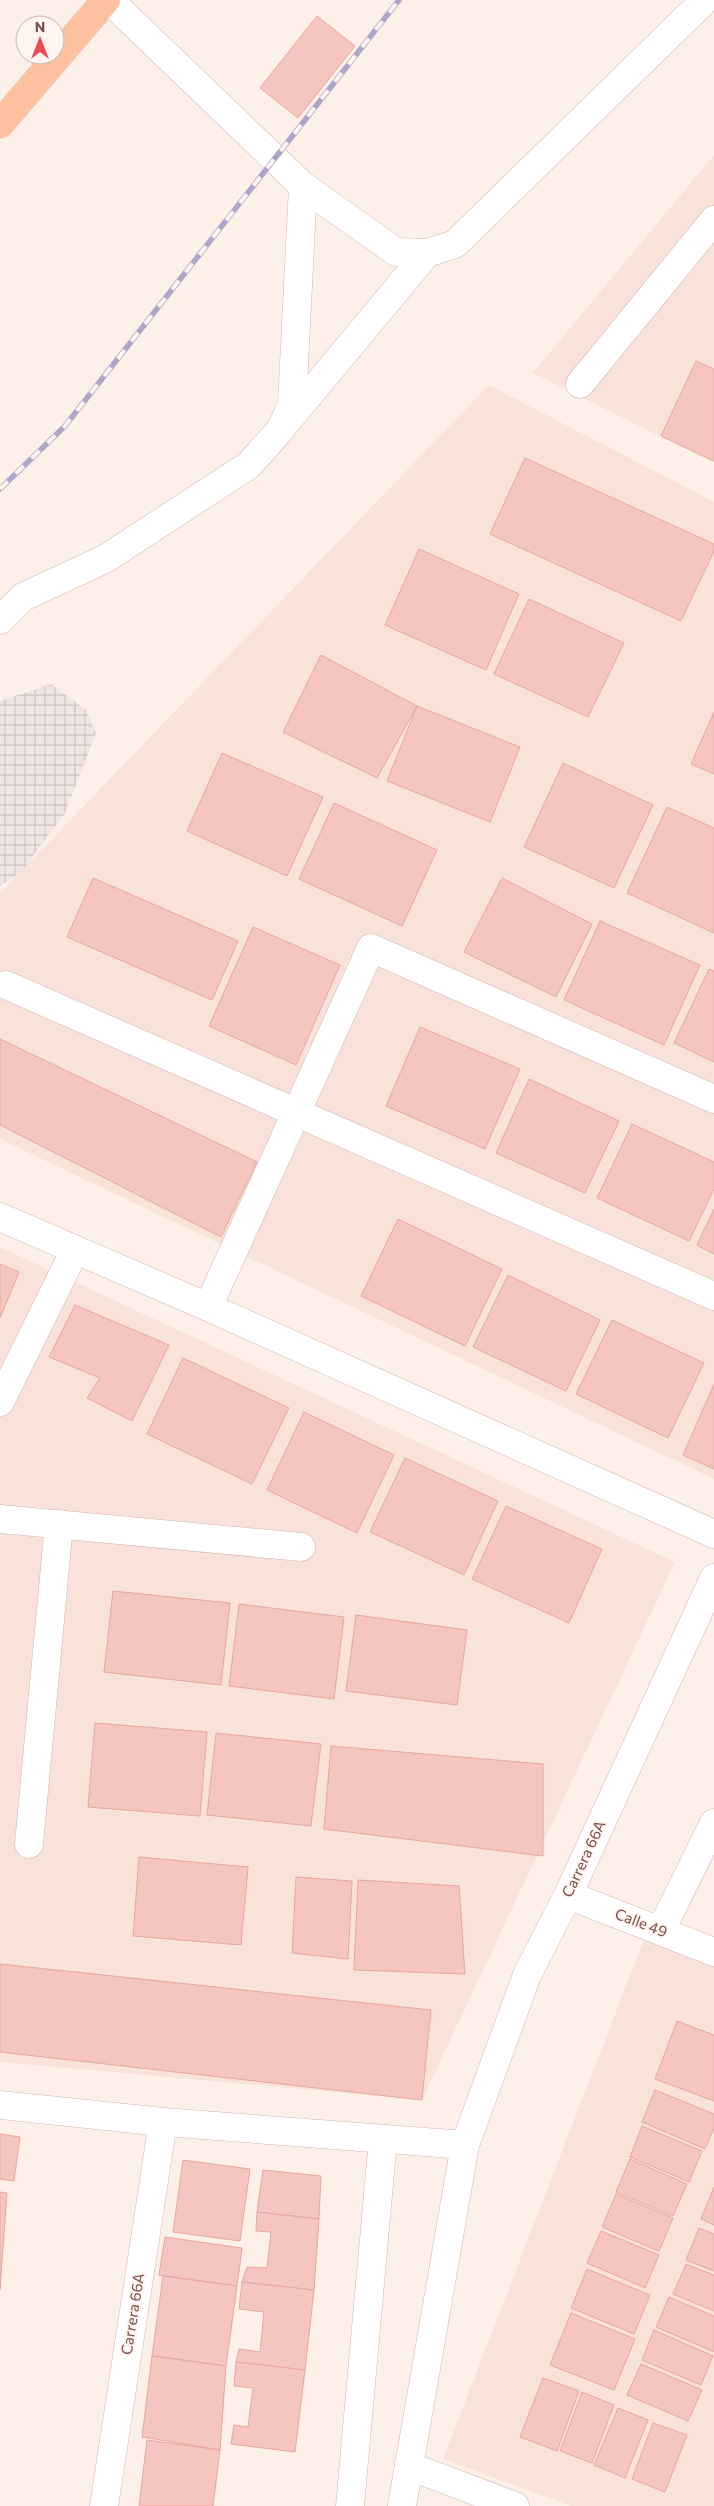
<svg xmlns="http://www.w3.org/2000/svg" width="714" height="2506" viewBox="0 0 714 2506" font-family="Commissioner,sans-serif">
<defs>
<pattern id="industrial-grid" width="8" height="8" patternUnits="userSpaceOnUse" patternTransform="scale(1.25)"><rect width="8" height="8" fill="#eee4e2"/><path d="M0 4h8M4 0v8" fill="none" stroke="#d0c5c3"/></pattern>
</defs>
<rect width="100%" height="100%" fill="#fdf0e9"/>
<g fill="#f8e2da">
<path d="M714,155V463L533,373Z"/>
<path d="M489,385L714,502V1479L0,1139V893Z"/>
<path d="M0,1247L675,1562L422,2100L0,2062Z"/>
<path d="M650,1924L714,1949V2506H571L443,2459Z"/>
</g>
<path fill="url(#industrial-grid)" d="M51,684L86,710L96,733L65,813L21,872L0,886V701Z"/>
<g fill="#f4c6bf" stroke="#e8a69e">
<path d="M317,16L355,46L298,118L260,88Z"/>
<path d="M696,361L714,369V461L661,436Z"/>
<path d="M525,458L714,544V551L681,621L490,534Z"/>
<path d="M419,549L519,594L486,670L385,625Z"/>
<path d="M529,599L624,643L588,717L494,674Z"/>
<path d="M321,655L417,706L377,778L283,732Z"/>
<path d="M417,706L520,747L490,822L387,781Z"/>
<path d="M714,712V774L691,764Z"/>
<path d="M222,753L323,797L287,876L187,831Z"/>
<path d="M563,763L653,805L614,888L524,847Z"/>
<path d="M334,803L437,850L402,926L299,879Z"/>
<path d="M667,807L714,828V933L627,893Z"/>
<path d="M93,878L238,941L212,1000L67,937Z"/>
<path d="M502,878L592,924L556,997L464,952Z"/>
<path d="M600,921L700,965L664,1045L564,1000Z"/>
<path d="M253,927L340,965L296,1065L209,1026Z"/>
<path d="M709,969L714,971V1062L674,1043Z"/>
<path d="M420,1027L520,1069L485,1149L386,1106Z"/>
<path d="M0,1039L257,1162L221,1237L0,1125Z"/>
<path d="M529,1079L619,1121L585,1193L496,1153Z"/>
<path d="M632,1124L714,1162V1189L689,1241L597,1198Z"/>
<path d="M714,1209V1254L697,1245Z"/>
<path d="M398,1219L502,1269L465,1346L361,1296Z"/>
<path d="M0,1264L19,1272L0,1318Z"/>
<path d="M508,1275L600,1320L566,1391L473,1347Z"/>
<path d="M75,1305L169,1345L132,1421L87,1398L100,1378L49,1357Z"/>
<path d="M612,1320L704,1363L668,1438L576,1394Z"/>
<path d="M183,1358L289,1408L252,1484L147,1434Z"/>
<path d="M714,1384V1469L683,1455Z"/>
<path d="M304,1412L394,1455L357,1533L267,1490Z"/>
<path d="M405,1458L498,1501L464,1575L370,1532Z"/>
<path d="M506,1506L602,1549L569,1623L472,1579Z"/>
<path d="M113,1591L230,1603L221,1685L104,1672Z"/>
<path d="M239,1604L344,1617L334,1699L229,1686Z"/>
<path d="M356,1615L467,1630L457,1705L346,1691Z"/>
<path d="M95,1723L207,1732L200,1816L88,1807Z"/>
<path d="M216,1733L321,1744L311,1826L207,1815Z"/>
<path d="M331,1746L543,1764V1856L324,1829Z"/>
<path d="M139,1857L248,1867L241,1945L133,1936Z"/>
<path d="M296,1877L352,1881L348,1959L292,1953Z"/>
<path d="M358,1880L459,1886L465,1974L354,1970Z"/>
<path d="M0,1964L431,2010L422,2100L0,2052Z"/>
<path d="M677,2021L714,2035V2101L655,2079Z"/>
<path d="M655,2090L714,2114V2128L705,2149L642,2122Z"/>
<path d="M642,2126L702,2151L689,2182L630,2157Z"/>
<path d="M0,2134L20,2137L14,2181L0,2179Z"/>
<path d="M630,2159L687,2184L673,2216L616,2192Z"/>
<path d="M183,2160L250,2169L240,2241L173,2232Z"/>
<path d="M263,2170L321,2176L319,2219L257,2212Z"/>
<path d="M714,2187V2225L701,2219Z"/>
<path d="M0,2192L7,2193L0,2290Z"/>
<path d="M616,2194L673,2218L659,2251L602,2227Z"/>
<path d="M257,2212L319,2219L314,2290L242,2282L247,2267L267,2268L271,2232L256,2231Z"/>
<path d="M699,2228L714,2234V2271L686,2260Z"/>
<path d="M601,2231L659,2255L645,2288L587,2263Z"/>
<path d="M165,2237L242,2248L237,2286L159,2275Z"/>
<path d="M686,2264L714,2275V2311L673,2294Z"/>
<path d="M587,2269L650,2295L634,2334L571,2308Z"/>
<path d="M163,2276L237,2286L226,2366L152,2356Z"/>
<path d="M242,2282L314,2290L305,2370L236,2362L239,2349L260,2352L264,2312L239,2309Z"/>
<path d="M669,2297L714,2316V2352L656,2327Z"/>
<path d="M571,2313L635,2339L614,2390L550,2365Z"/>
<path d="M654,2330L713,2356L701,2385L642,2360Z"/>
<path d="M152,2356L226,2366L220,2450L142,2437Z"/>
<path d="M236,2362L305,2370L295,2452L231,2444L234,2425L248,2427L253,2388L234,2386Z"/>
<path d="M641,2364L702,2390L688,2421L627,2395Z"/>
<path d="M543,2378L579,2391L557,2451L520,2437Z"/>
<path d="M582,2392L614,2405L592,2463L560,2451Z"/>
<path d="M618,2408L648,2420L625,2478L594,2465Z"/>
<path d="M653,2423L687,2435L665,2492L632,2479Z"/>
<path d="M147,2440L220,2450L213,2506H139Z"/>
</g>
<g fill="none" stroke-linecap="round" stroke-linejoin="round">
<g stroke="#d3b6b0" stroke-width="29">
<g id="minor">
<path d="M109,0L303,186L396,252L427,253L455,244L705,0"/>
<path d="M580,384L714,220"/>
<path d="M288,420L427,253"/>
<path d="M0,620L23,597L105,559L249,465L281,429L292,404L303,186"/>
<path d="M6,985L714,1296"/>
<path d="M0,1217L208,1307L714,1534"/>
<path d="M208,1307L371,948L714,1099"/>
<path d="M0,1402L75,1250"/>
<path d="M0,1519L301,1547"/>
<path d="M29,1844L59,1524"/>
<path d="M568,1895L714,1952"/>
<path d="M661,1930L714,1823"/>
<path d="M0,2105L163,2122L465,2145"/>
<path d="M409,2466L515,2506"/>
<path d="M104,2506L163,2122"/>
<path d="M350,2506L383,2139"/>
<path d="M402,2506L465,2145L527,1975L568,1895L714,1578"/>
</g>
</g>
<g stroke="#dacdcc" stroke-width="29">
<path id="major" d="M0,124L106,0"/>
</g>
<use href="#minor" stroke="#fff" stroke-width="28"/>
<use href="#major" stroke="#fec19f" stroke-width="28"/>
<g stroke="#afa5c9" stroke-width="5.5">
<path id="rail" d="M0,489L65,426L399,0"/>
</g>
<use href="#rail" stroke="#fff5f0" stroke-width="4" stroke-dasharray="11" stroke-linecap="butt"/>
</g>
<g text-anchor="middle" stroke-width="4" stroke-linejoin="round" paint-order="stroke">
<g font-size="15" fill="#7a4e4a" stroke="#fff5f0">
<text transform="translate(584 1859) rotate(-65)" y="5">Carrera 66A</text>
<text transform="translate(641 1923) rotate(21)" y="5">Calle 49</text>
<text transform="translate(133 2314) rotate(-81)" y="5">Carrera 66A</text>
</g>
</g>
<g transform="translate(40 40)"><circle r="24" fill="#fff5f0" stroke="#cab2ae"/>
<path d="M0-4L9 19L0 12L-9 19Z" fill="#ec4951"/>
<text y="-8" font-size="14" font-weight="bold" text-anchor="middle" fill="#7a4e4a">N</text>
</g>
</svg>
